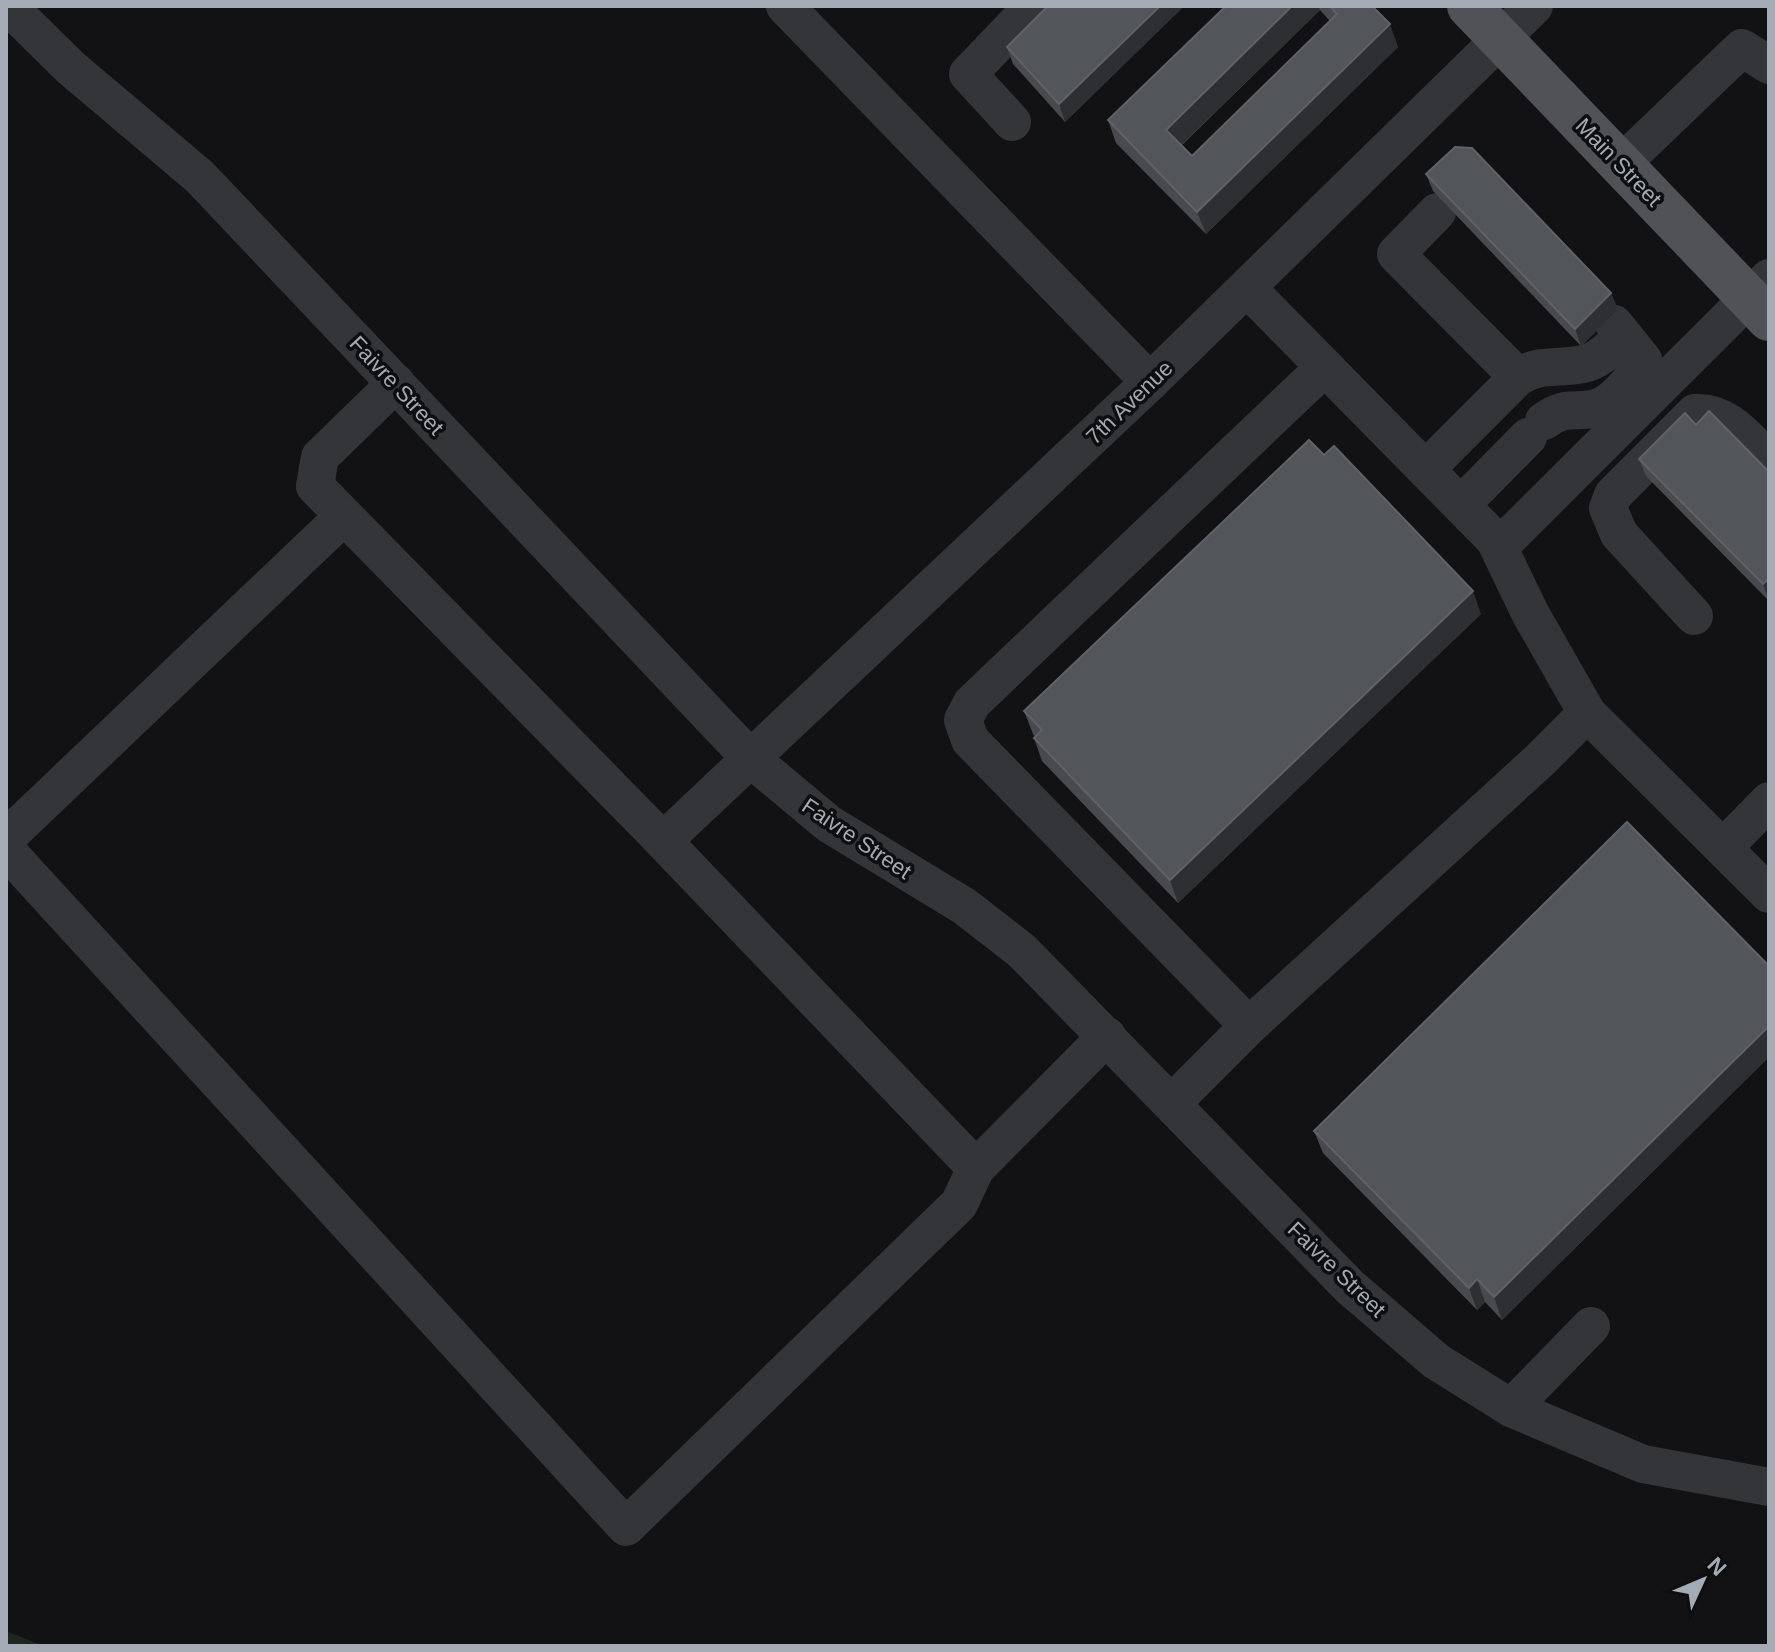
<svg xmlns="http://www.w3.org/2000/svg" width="1775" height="1652" viewBox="0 0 1775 1652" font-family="Helvetica,sans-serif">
<rect width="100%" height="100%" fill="#121214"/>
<path fill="#1f261f" d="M6,1631L44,1646H6Z"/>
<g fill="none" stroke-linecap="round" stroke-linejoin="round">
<g stroke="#343539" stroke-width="38">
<path d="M8,6L70,67L200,177L750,758L829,824L964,906L1022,951L1350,1287L1436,1361L1511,1408L1643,1464L1769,1487"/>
<path d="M785,6L1150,382"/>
<path d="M1012,122L968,74L1033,6"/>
<path d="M1621,164L1742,48L1769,65"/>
<path d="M1518,377C1540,362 1563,370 1587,363C1602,358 1613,346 1624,336"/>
<path d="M396,383L320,457L315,486L663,841"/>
<path d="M1544,421C1569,403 1575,415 1599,407C1614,402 1639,374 1643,360L1614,324"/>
<path d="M1426,469L1518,377L1396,254L1437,212"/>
<path d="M1461,505L1528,437"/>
<path d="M1499,547L1769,278"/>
<path d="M1694,616L1619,534L1608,508L1613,495L1695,413C1728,411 1747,439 1769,460"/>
<path d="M1587,713L1769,894"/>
<path d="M6,838L344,516"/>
<path d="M1723,848L1769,801"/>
<path d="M6,850L626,1527L959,1204L976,1168"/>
<path d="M1249,1026L970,740L963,720L972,703L1325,367"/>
<path d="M1107,1036L976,1168L663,841L1150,382L1534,6"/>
<path d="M1173,1102L1249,1026L1540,760L1587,713L1530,613L1495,540L1247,288"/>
<path d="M1511,1408L1591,1326"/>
</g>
<path stroke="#505258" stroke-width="44" d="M1469,6L1769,319"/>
</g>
<g fill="#484a4f" fill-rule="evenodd">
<path d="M1048,6H1184L1065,122L1013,64L1007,47Z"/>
<path d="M1226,6H1372L1398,47L1206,234L1116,143L1108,120ZM1320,10L1330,21L1192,156L1182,145Z"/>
<path d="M1426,174L1611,293L1618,310L1581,346L1433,191Z"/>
<path d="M1639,459L1769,472V601L1646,476Z"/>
<path d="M1481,614L1178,903L1042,761L1034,738L1035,737L1033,734L1024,711Z"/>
<path d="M1769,966V1057L1502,1320L1485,1302L1477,1310L1323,1153L1314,1131Z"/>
</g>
<g fill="#2e2f33">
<path d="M1160,6H1184L1065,122L1059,104Z"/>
<path d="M1292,6H1318L1320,10L1174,152L1166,130Z"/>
<path d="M1390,24L1398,47L1206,234L1197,212Z"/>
<path d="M1611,293L1618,310L1581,346L1575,329Z"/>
<path d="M1769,579V601L1763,584Z"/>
<path d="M1473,591L1481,614L1178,903L1170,880Z"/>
<path d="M1769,1026V1057L1502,1320L1494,1297Z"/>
<path d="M1477,1279L1485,1302L1477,1310L1469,1288Z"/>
</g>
<g fill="#52555a" stroke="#5f6268" stroke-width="2">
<path d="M1048,6H1160L1059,104L1007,47Z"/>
<path d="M1226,6H1292L1166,130L1192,156L1337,14L1330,6H1372L1390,24L1197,212L1108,120Z"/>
<path d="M1455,147L1472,148L1611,293L1575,329L1426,174Z"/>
<path d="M1709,411L1769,472V579L1763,584L1639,459L1685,413L1696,425Z"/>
<path d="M1309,440L1324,455L1334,446L1473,591L1170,880L1034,738L1042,730L1024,711Z"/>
<path d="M1627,822L1769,966V1026L1494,1297L1477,1279L1469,1288L1314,1131Z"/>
</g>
<g text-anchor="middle" stroke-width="7" stroke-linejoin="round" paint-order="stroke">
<g font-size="22" fill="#a4abb4" stroke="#0d0e0f">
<text transform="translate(1619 162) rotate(46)" y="8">Main Street</text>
<text transform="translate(397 385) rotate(47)" y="8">Faivre Street</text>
<text transform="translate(1129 402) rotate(-44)" y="8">7th Avenue</text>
<text transform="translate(857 838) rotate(34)" y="8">Faivre Street</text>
<text transform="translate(1337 1269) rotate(44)" y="8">Faivre Street</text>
</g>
</g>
<rect width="1775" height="1652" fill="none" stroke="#a4abb4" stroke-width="16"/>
<g transform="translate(1703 1580) rotate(46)" stroke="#0d0e0f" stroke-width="6" paint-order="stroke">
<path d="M0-6L14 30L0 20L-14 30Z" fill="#a4abb4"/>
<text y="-12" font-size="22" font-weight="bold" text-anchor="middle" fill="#a4abb4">N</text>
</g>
</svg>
